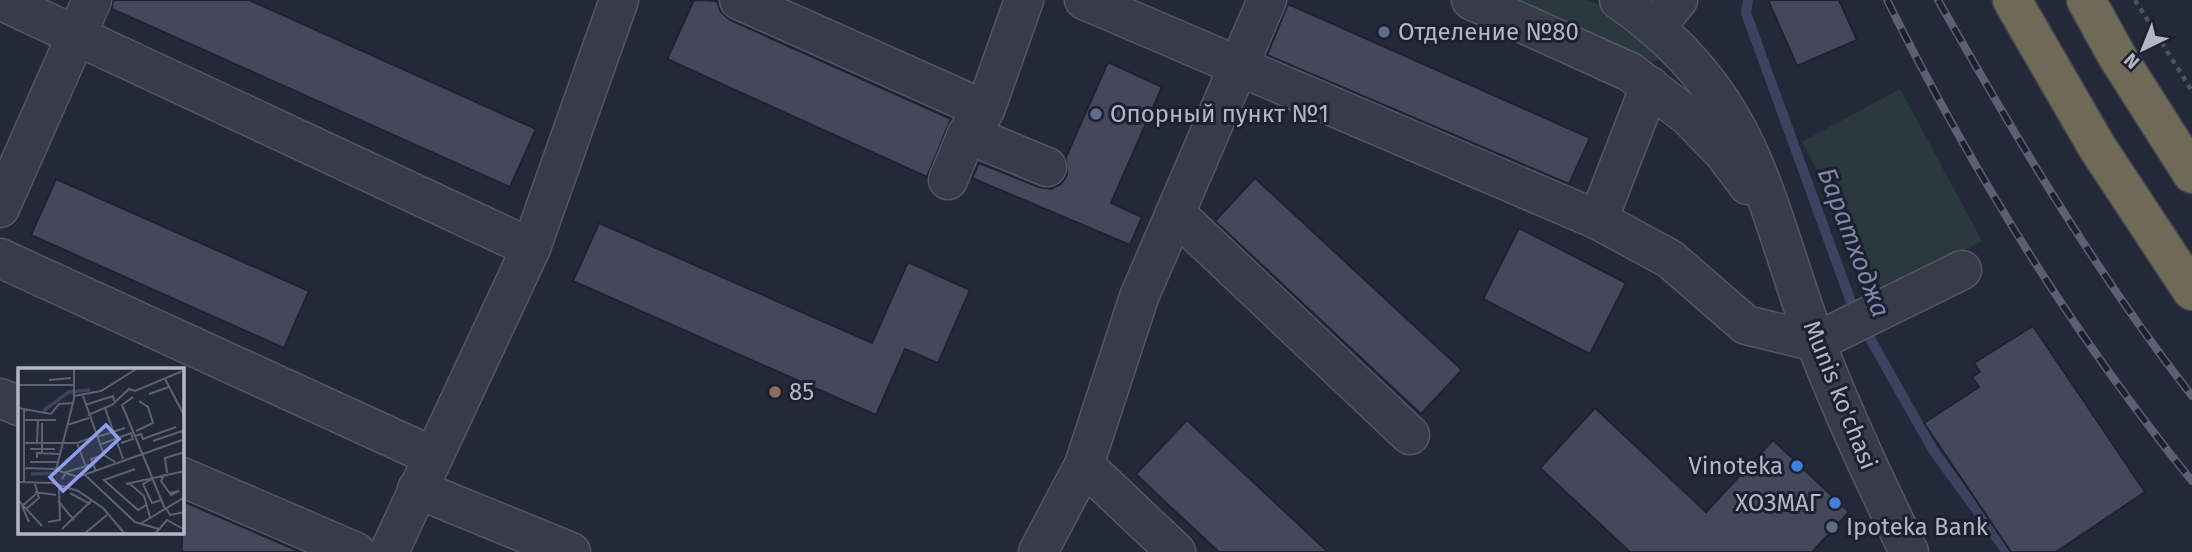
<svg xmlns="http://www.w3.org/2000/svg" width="2192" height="552" viewBox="0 0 2192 552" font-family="'Fira Sans',sans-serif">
<rect width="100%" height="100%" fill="#242939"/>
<g fill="#2a393e">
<path d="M1503,0H1588L1609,9L1655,46L1658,60L1643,64Z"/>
<path d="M1900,89L1982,241L1884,293L1802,142Z"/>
</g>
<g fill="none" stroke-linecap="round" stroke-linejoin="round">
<g stroke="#3b4360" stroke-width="10">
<path d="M1748,0L1746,13L1855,313"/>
<path d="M1863,326L1933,450L2007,552"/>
</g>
</g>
<g fill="#44485a" stroke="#1f2230" stroke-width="2">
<path d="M113,0H249L536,129L510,187L112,9Z"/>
<path d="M694,0L717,1L721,12L730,20L951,119L927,177L667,59Z"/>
<path d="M1768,0H1839L1857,40L1797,66Z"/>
<path d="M1288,4L1590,138L1569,184L1267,55Z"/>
<path d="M1108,62L1162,87L1111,203L1142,217L1130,245L972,178L979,163L1039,187L1051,189L1061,184L1067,175L1066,157Z"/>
<path d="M1255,178L1462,370L1421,414L1215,221Z"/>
<path d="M56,179L309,291L284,348L31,235Z"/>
<path d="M599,223L872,343L908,262L970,290L938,363L905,349L876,415L573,281Z"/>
<path d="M1519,228L1626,283L1590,354L1483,299Z"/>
<path d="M2033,326L2145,492L2056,552H2011L1924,423L1979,387L1972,377L1980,372L1974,363Z"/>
<path d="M1595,408L1706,512L1773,440L1849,512L1812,552H1630L1540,468Z"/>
<path d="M1187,420L1328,552H1219L1164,501L1136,474Z"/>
<path d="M182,501L301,552H182Z"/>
</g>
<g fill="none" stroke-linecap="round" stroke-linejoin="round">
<g stroke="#535664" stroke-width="41">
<g id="minor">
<path d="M0,0L531,248"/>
<path d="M739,0L985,110L1024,0"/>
<path d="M1084,0L1598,220L1670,259L1746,325L1816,342L1962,270"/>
<path d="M1471,0L1630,72L1688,116L1723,152L1748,185"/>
<path d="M1619,0C1756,95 1762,198 1816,343C1843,414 1876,483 1909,552"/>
<path d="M1656,26L1678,0"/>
<path d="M967,134L1047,167"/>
<path d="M948,180L967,134L982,114"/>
<path d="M0,208L92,0"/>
<path d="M1175,213L1410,435"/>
<path d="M1598,220L1650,86"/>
<path d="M0,258L432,456"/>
<path d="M0,398L19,406"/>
<path d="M1084,465L1176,552"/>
<path d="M182,477L356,552"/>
<path d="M417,489L571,552"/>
<path d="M389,552L531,248L619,0"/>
<path d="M1038,552L1084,465L1139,297L1267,0"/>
</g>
</g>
<g stroke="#404351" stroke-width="41">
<g id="highway">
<path d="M2012,0L2097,147L2192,291"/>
<path d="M2086,0L2117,56L2192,174"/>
</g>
</g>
<path stroke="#48545b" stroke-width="4.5" stroke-dasharray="5 5" stroke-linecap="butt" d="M2135,0L2192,91"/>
<use href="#minor" stroke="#383b49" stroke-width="38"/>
<use href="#highway" stroke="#6f6a55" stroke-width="38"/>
<g stroke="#5c6072" stroke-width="8">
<g id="rail">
<path d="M1887,0C1972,171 2072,333 2192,481"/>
<path d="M1938,0C2015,136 2096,273 2192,396"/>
</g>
</g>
<use href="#rail" stroke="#1d202e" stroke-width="5" stroke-dasharray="16" stroke-linecap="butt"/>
</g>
<g fill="#5c6f8a" stroke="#1d202e" stroke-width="2.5">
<circle cx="1384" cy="32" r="7"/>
<circle cx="1096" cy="114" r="7"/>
<circle cx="1832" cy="527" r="7"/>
</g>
<circle fill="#8d6e63" stroke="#1d202e" stroke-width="2.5" cx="775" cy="392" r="7"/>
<g fill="#3f7fe0" stroke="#1d202e" stroke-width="2.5">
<circle cx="1797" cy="466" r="7"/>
<circle cx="1835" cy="503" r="7"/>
</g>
<g text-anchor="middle" stroke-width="6" stroke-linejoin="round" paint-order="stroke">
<g font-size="24" fill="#b3b6c5" stroke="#1d202e" text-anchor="start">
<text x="1398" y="40">Отделение №80</text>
<text x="1110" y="122">Опорный пункт №1</text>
<text x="789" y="400">85</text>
<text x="1783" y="474" text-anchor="end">Vinoteka</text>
<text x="1821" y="511" text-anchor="end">ХОЗМАГ</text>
<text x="1846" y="535">Ipoteka Bank</text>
</g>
<g font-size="24" fill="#b3b6c5" stroke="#1d202e">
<text transform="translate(1840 395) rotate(68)" y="8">Munis ko'chasi</text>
</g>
<g font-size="26" font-style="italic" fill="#7d87aa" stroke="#1d202e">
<text transform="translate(1854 242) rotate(69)" y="9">Баратходжа</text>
</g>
</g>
<g transform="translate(18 368)">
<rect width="166" height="166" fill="#242939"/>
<path fill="none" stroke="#3b4360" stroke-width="3.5" d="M25,43L51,24L72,22M13,106L39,105"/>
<path fill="none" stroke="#5d6171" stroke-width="2" d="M147,11L167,49M31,12L53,10M0,17H56M131,26L151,19M56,28L83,23L120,0M65,28L86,87M115,29L104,37L117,68M67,37L95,28L96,33M0,40L33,46L41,36L55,35M87,40L105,91M6,41V115M70,47L94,37L111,21L117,23L167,2M6,52H38M49,57L71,50M118,63L135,55L130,39L121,33M79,69L107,60M135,73L164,63L166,70M6,75H59L78,68M19,75L20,52M59,75L68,99M81,77L113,65L115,71L103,75M12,81H37M24,85V55M19,90V85L41,86M12,94H39M6,100L35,101L60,109L167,71M117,101L86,112L120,142L128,137M38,102L56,31V0M78,103L73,91L86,87L97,94M149,105L147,90L167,84M147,106L143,113L153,127L161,123L152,125M67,107L117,154L141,161M44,111L48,104L75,96M134,111L125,116L134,135L143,132M0,114L34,115L60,123L85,140L107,166M111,115L126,128L132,149M108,116L167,103M17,124L38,127M52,125L72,136M0,132L24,158M40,133L56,152M148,140L152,147L167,144M8,141L21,130L17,116M147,141L117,68L123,66L125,71L158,59M11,154L4,138L18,126M30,154L42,152L41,119M122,156L167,129M44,161L73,133M66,166L89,147M137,166L149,152L167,162"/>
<path fill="#8f9fee" fill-opacity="0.15" stroke="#8f9fee" stroke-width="3.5" d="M88,57L101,71L45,123L32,109Z"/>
<rect width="166" height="166" fill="none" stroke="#b3b6c5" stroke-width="3.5"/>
</g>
<g transform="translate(2143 49) rotate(223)" stroke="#1d202e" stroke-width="5" paint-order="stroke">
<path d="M0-5L12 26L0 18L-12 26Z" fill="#b3b6c5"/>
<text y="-10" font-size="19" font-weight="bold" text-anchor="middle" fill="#b3b6c5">N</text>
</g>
</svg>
